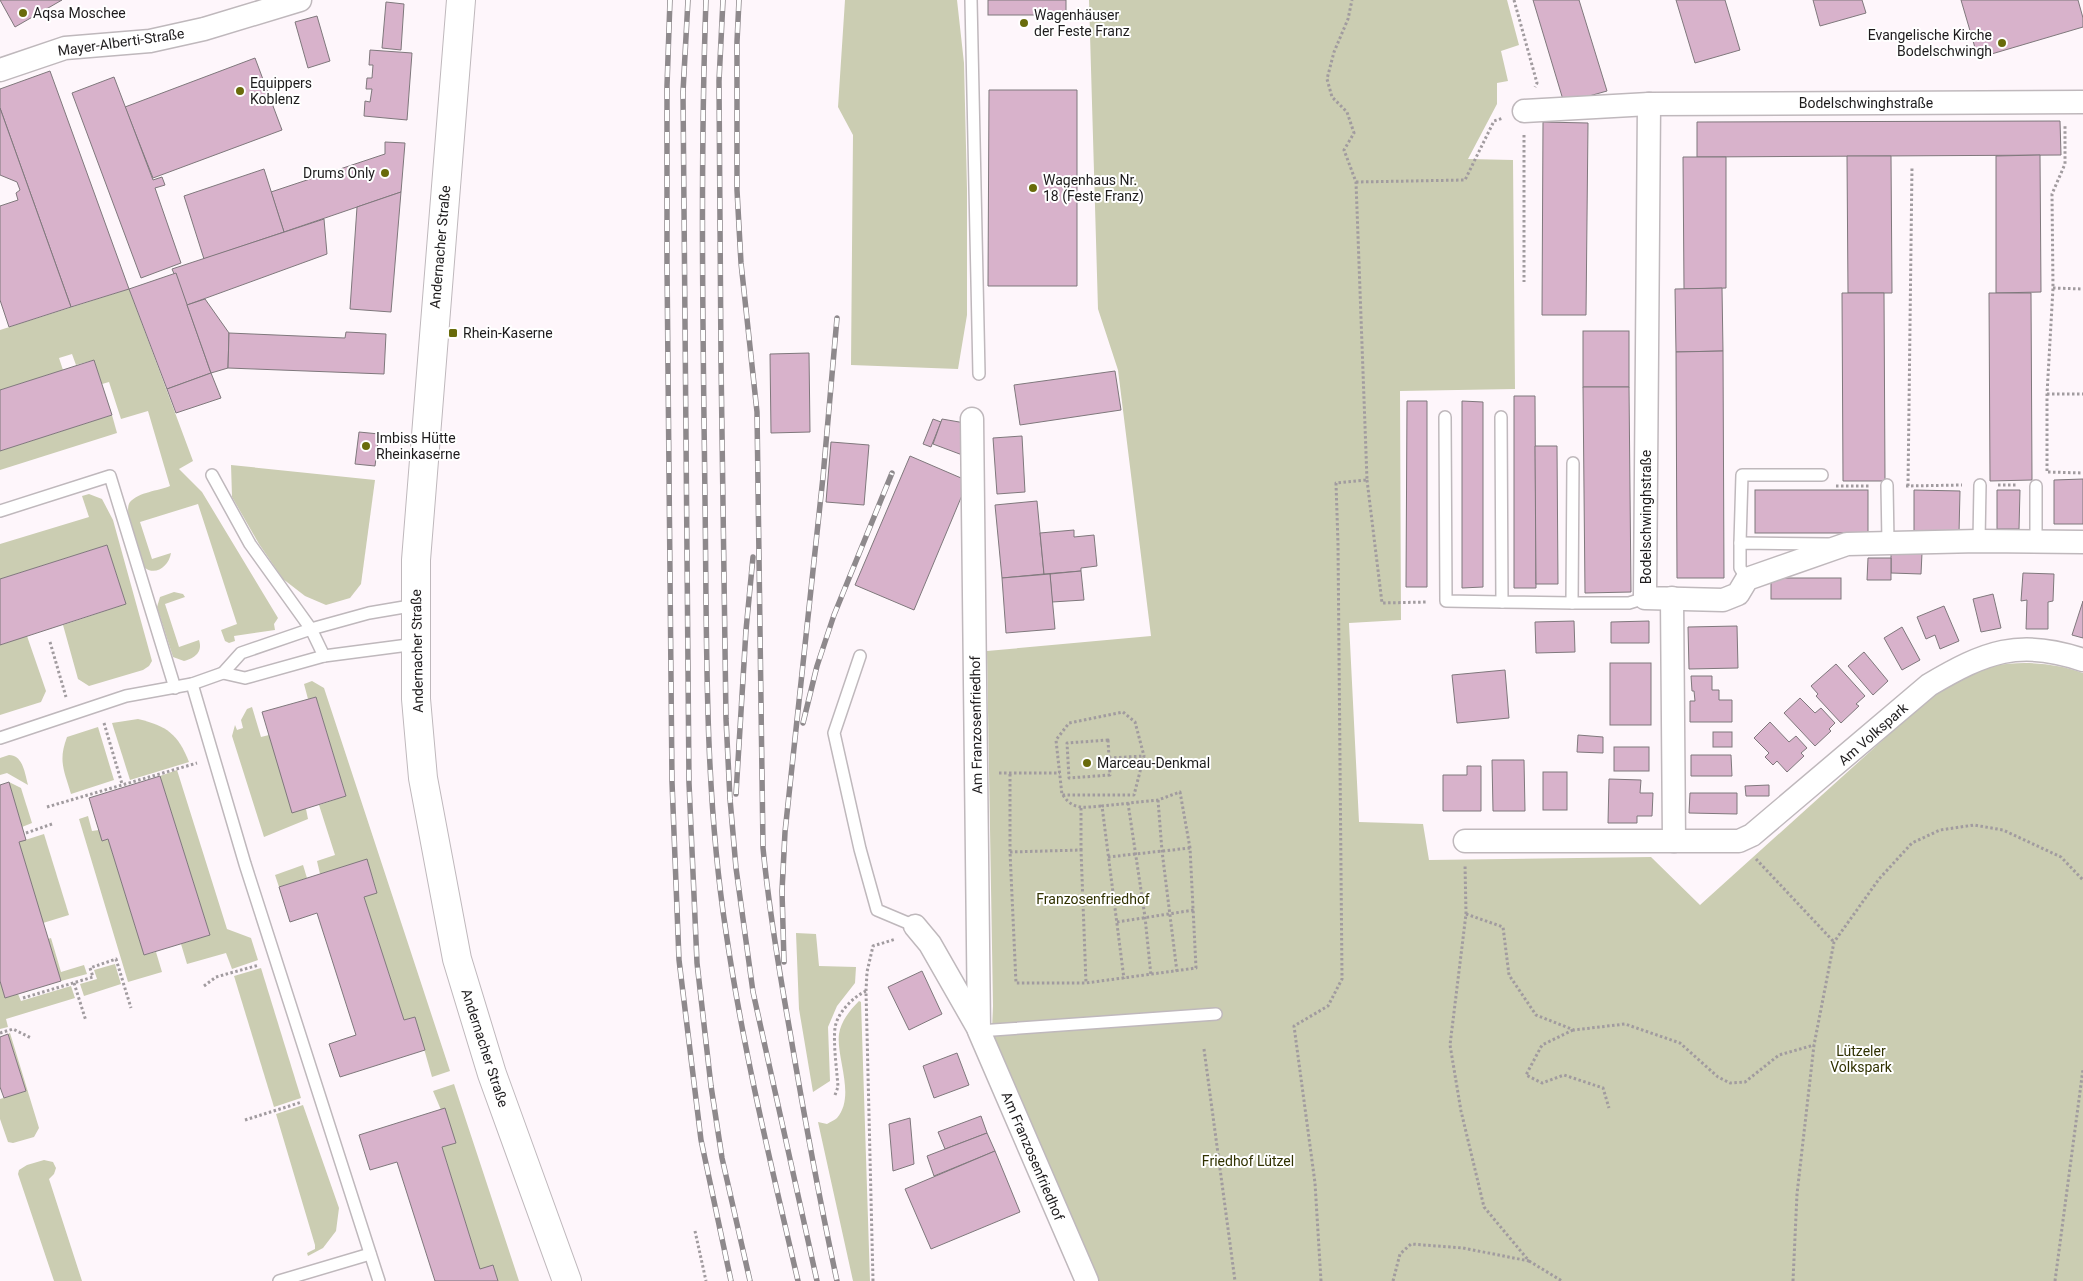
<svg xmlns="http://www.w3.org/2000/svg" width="2083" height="1281" viewBox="0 0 2083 1281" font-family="Roboto,sans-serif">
<rect width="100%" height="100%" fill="#fef6fb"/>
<g fill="#cbcdb2">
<path d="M845,0H957L964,63L967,189V315L958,369L851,365L853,135L838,107Z"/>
<path d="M1089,0H1507L1519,45L1501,51L1508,81L1497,83V104L1468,159L1513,160L1515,389L1400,391L1401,620L1349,623L1359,822L1423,824L1429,860L1651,857L1700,905L1935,693C1945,687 1955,680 1965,675C2000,659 2047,660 2083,673V1281H1099L995,1047L992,1030L993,1006L987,651L1151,636L1118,370L1098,309Z"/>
<path d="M129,289L193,461L179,469L202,492L278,618L274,624L275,630L234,636L235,641L229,643L225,641L221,630L237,624L198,504L140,522L152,559L171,553C169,566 156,576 145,568C141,556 122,512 130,502C139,492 158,491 170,486L148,411L121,419L109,382L102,384L94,360L76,365L72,354L59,358L63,370L0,390V330Z"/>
<path d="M112,415L117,433L0,470V451Z"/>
<path d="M231,465L375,480L361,584L350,598L326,605L305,596L283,579L259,544L232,497Z"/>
<path d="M89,494L102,499L113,520L152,661L149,666L143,670L89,686L78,679L63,625L126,604L107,545L0,579V544L89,517L82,496Z"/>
<path d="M174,592L183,594L185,597L165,604L179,647L199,640C203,652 195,658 184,661L173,657L157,607L160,597Z"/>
<path d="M27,636L46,691L41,702L0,715V645Z"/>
<path d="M312,681L324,688L450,1071L432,1077L415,1017L404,1020L364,897L377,892L367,860L320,874L317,861L335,855L319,805L346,796L316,697L308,699L304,684Z"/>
<path d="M252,707L261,737L269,735L306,809L308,819L264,837L232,736L235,725L237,730L243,728L241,720L247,709Z"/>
<path d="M138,719C167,726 178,734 189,762L130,780L112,723Z"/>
<path d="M98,727L114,780L71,794C64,770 58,761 67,737Z"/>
<path d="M9,755C23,755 25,774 28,785L7,773L0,775V758Z"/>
<path d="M177,770L227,929L251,938L258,960L232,969L226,953L187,964L181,944L210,935L160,776Z"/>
<path d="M9,782L21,788L32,823L22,827Z"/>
<path d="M88,816L92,831L99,830L102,841L108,839L144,955L156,952L162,972L128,982L79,819Z"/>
<path d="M44,834L69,915L43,923L19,842Z"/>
<path d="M303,865L307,878L279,887L275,875Z"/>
<path d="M796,933L816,934L819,966L856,967L855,983L837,1006L828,1027L830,1081L813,1092L799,1009Z"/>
<path d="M51,938L61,972L84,965L87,974L61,981L48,939Z"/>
<path d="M115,964L121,984L84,996L80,984L97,979L94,970Z"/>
<path d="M261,968L301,1098L274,1107L234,976Z"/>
<path d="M0,981L5,998L18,994L21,1001L71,986L75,998L6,1019L8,1027L0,1029Z"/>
<path d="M859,1001L861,1002L870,1281H853L818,1122L827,1124C830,1122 835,1120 837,1118C856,1096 836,1058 839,1034C841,1021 850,1010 859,1001Z"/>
<path d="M10,1033L39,1128L34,1137L13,1143L8,1142L0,1119V1099L26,1091L8,1034Z"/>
<path d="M454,1084L519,1281H498L493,1266L480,1269L442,1147L455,1143L433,1091Z"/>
<path d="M303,1105L339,1208L336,1231L323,1248L308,1256L307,1253L315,1249V1245L276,1114Z"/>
<path d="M44,1160L53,1162L56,1168L54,1174L49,1179L82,1281H54L18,1174L19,1170L27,1165Z"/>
</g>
<g fill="#d8b2cb" stroke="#7f787c">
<path d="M0,0H62L15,27Z"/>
<rect x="988" y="0" width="78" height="15"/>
<path d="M1533,0H1579L1607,91L1564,103Z"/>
<path d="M1676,0H1725L1740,50L1695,63Z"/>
<path d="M1813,0H1862L1866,13L1820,26Z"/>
<path d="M1961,0H2078L2083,18V27L1978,58Z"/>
<path d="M386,2L404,4L401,50L382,48Z"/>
<path d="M317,16L330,61L308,68L295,22Z"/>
<path d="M370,50L412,53L407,120L364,116L365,101L370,102L372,89H366L367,78H372L373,65H369Z"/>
<path d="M255,58L282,130L153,178L125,107Z"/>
<path d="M50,71L129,289L71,307L0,108V89Z"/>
<path d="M114,77L153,180L162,177L165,185L155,188L181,263L141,278L72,93Z"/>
<path d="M989,90H1077V286H988Z"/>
<path d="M0,108L71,307L9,327L0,300V206L18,200L16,193L20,190L17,182L0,175Z"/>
<path d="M2060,121L2061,155L1697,157V122Z"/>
<path d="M1543,122L1588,123L1586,315H1542Z"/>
<path d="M385,142L405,143L401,192L284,232L271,192L385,154Z"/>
<path d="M2040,155L2041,292L1996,293V156Z"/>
<path d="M1847,156H1891L1892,293H1848Z"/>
<path d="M1683,157H1726V288L1684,289Z"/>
<path d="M264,169L284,232L204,259L184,196Z"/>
<path d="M401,192L391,312L350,309L357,207Z"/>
<path d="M324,219L327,254L187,305L172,269Z"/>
<path d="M176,273L211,373L167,389L129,289Z"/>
<path d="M1722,288L1723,351L1676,352L1675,289Z"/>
<path d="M1842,293H1884L1885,481H1843Z"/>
<path d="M1989,293H2031L2032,480L1990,481Z"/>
<path d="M205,299L229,333L228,368L211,373L187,305Z"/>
<rect x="1583" y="331" width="46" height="56"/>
<path d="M346,332L386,334L384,374L228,368L229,333L345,338Z"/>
<path d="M1723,351L1724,578H1677L1676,352Z"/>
<path d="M809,353L810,432L771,433L770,354Z"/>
<path d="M94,360L112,415L0,451V390Z"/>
<path d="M1115,371L1121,410L1020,425L1014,385Z"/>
<path d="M211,373L221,398L176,413L167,389Z"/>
<path d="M1583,387H1629L1631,592L1585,593Z"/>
<path d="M1514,396H1535L1536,588H1514Z"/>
<path d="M1407,401H1427V587H1406Z"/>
<path d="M1462,401L1483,402V587L1462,588Z"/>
<path d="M933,419L941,422L931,447L923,444Z"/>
<path d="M942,419L965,423V456L933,444Z"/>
<path d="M359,432L379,434L375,466L355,464Z"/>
<path d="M1022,436L1025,492L997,494L993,438Z"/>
<path d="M831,442L869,445L864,505L826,502Z"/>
<path d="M1535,446H1557L1558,584H1536Z"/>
<path d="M910,456L968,481L914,610L855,585Z"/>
<path d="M2083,479V524H2054V480Z"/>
<rect x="1755" y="490" width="113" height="43"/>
<path d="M1914,490L1960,491L1959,533L1914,532Z"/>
<path d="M1997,490H2020L2019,529H1997Z"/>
<path d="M1037,501L1044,574L1002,578L995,505Z"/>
<path d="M1074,530V537L1094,535L1097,566L1081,568V571L1044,574L1040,533Z"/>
<path d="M107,545L126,604L0,645V579Z"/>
<path d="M1891,553H1922L1921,574L1891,573Z"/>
<path d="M1868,558H1891V580H1867Z"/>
<path d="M1081,571L1084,600L1052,602L1050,574Z"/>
<path d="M2023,573L2054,574L2053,601L2048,602V629H2026L2027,600L2021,601Z"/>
<path d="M1050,574L1055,629L1006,633L1002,578Z"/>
<rect x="1771" y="578" width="70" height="21"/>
<path d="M1993,594L2001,628L1981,632L1973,599Z"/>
<path d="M2083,601V638L2072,635Z"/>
<path d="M1944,606L1959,641L1940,649L1935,635L1926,639L1917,617Z"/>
<path d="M1574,621L1575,652L1536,653L1535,622Z"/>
<path d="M1649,621V643H1611V622Z"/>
<path d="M1737,626L1738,668L1689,669L1688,627Z"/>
<path d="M1902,627L1920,660L1902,670L1884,638Z"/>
<path d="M1864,652L1888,681L1873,695L1848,666Z"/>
<rect x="1610" y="663" width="41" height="62"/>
<path d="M1836,664L1865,696L1856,704L1859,706L1841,723L1816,696L1818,694L1811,686Z"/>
<path d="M1505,670L1509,718L1457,723L1452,675Z"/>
<path d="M1691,676H1712V690H1719V700H1732V722H1690V701H1695L1694,691H1692Z"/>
<path d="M316,697L346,796L292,813L262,712Z"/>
<path d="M1800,698L1815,713L1821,708L1835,723L1829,729L1831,731L1815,746L1784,713Z"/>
<path d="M1770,722L1789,742L1796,736L1807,748L1801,753L1804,756L1787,772L1777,761L1773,765L1765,757L1769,753L1754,738Z"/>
<rect x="1713" y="732" width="19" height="15"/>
<path d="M1578,735L1603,737V753L1577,752Z"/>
<rect x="1614" y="747" width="35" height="24"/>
<path d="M1691,755H1731L1732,776H1691Z"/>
<path d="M1492,760H1524L1525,811H1493Z"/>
<path d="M1467,766H1481V811H1443V775H1467Z"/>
<rect x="1543" y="772" width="24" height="38"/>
<path d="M160,776L210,935L144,955L108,839L102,841L89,798Z"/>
<path d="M1609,779L1641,780L1640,793H1653L1652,816H1637V823H1608Z"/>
<path d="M9,782L26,840L19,842L61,981L5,998L0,981V785Z"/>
<path d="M1769,785V796H1746L1745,786Z"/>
<path d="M1690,793H1737V814L1689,813Z"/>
<path d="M367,859L377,893L364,897L404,1020L415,1017L425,1050L340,1077L329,1044L356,1035L317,913L290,922L279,887Z"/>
<path d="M922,971L942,1014L909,1030L888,987Z"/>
<path d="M8,1034L26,1091L4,1098L0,1087V1037Z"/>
<path d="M957,1053L969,1085L934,1098L923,1066Z"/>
<path d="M445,1108L456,1143L442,1147L480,1269L493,1265L498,1281H435L397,1162L370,1170L359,1135Z"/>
<path d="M981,1116L987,1133L945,1149L938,1132Z"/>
<path d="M910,1118L914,1164L893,1171L889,1124Z"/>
<path d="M987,1133L995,1151L934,1176L927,1156Z"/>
<path d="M995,1151L1020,1212L931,1249L905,1189Z"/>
</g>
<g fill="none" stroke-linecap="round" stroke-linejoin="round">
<g stroke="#bfb8bc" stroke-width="14">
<g id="service">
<path d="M971,0L979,374"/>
<path d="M1445,417L1446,601L1502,602"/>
<path d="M1501,417L1502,602L1572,603"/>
<path d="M1573,463L1572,603H1629L1645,598"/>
<path d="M212,475L250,544L311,629L324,656"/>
<path d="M1887,485L1888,542"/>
<path d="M0,511L110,476L175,688"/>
<path d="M1979,541L1980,485"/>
<path d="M2036,541V486"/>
<path d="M1740,543L1742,475H1822"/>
<path d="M1747,579L1740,568V543L1828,544"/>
<path d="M860,656L834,733L860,849L877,910L915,926"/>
<path d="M223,673L245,678L324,656L416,644"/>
<path d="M192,684L245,864L379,1281"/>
<path d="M0,738L126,696L192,684L223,673L241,653L311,629L369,613L416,605"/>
<path d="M979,1031L1216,1014"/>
<path d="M279,1281L370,1254"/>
</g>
</g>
<g stroke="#bfb8bc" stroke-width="25">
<g id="minor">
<path d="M0,70L65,48L150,41L204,29L300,0"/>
<path d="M1649,104L1645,598L1723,600L1738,594L1747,579L1847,544L1979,541L2083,542"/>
<path d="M1524,111L1649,104L2083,102"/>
<path d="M972,419L979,1031L1087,1281"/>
<path d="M1672,598L1674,841"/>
<path d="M1465,841H1739L1752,835L1929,685C1985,652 2019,638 2083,660"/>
<path d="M915,926L930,944L978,1028"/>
</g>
</g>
<g stroke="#bfb8bc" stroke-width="30">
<path id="tertiary" d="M461,0L416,560V699L423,778L457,959L492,1074L567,1281"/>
</g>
<g stroke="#a19b9f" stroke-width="3" stroke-dasharray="2.5 2.5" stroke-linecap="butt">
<path d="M1514,0L1537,83L1535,87"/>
<path d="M1524,135V282"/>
<path d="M1356,182L1465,180L1494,121L1503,118"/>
<path d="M2053,288L2083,289"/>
<path d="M2047,394H2083"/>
<path d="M2047,471V394L2053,288L2052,194L2065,164V125"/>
<path d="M2048,472L2083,473"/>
<path d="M1367,480L1382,603L1427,602"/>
<path d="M1998,485H2017"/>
<path d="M1836,486H1869"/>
<path d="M1906,486L1962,485"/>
<path d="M1908,486L1912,166"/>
<path d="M50,642L66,697"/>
<path d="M1123,712L1135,722L1144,756L1134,795H1062L1056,740L1069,723Z"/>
<path d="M104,723L122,784"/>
<path d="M1108,740L1110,775L1069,778L1067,743Z"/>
<path d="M1109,758L1144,756"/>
<path d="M999,773H1060"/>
<path d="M1010,774V852L1016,983H1086L1196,968L1190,848L1180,792L1158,800L1102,806L1124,979"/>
<path d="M1063,795C1073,811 1086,807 1102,806"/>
<path d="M1158,800L1162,851L1177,972"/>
<path d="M1128,803L1145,917L1151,976"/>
<path d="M47,807L197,763"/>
<path d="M1081,808V850"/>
<path d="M26,833L52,824"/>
<path d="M1010,852L1081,850L1086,983"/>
<path d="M1108,857L1190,848"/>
<path d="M1756,859L1834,942"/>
<path d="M1466,914L1503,927L1509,975L1536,1015L1574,1030L1625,1024L1680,1043L1718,1077L1730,1083L1745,1082L1779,1055L1814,1045"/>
<path d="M1117,922L1194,910"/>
<path d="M74,983L86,1021"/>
<path d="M204,986L216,977L259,965"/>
<path d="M23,998L93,977L90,968L116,959L131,1008"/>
<path d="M1573,1030L1542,1045L1526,1075L1542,1083L1564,1075L1603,1088L1609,1108"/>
<path d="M0,1033L13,1029L31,1038"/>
<path d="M1204,1049L1235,1281"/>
<path d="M835,1095L838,1087C837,1071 833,1044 835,1028C837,1013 853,997 866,991"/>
<path d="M245,1120L302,1102"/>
<path d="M695,1231L706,1281"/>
<path d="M1529,1261L1562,1281"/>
<path d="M873,1281L866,991L867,972L873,946L896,939"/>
<path d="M1321,1281L1315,1183L1294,1026L1328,1006L1342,979L1338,544L1336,483L1367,480L1356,182L1344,150L1354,133L1347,112L1332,97L1327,79L1334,52L1348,19L1352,0"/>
<path d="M1393,1281L1400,1254L1411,1244L1463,1248L1529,1261L1484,1207L1461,1111L1450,1045L1466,914L1465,864"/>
<path d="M1793,1281L1797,1194L1814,1045L1834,942L1879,879L1912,843L1940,830L1974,825L2003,830L2061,857L2083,880"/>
<path d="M2055,1281L2083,1069"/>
</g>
<use href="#service" stroke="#fff" stroke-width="11"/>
<use href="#minor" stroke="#fff" stroke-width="22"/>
<use href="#tertiary" stroke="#fff" stroke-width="28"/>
<g stroke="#8e898c" stroke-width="5.5">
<g id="rail">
<path d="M670,0L667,86V264L672,782L679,960L701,1140L731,1281"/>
<path d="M688,0L683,92L689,783L697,963L711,1086L722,1158L750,1281"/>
<path d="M706,0C700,166 703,333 705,499C707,643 704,789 726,932C743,1049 771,1165 798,1281"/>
<path d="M723,0L719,81L721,361L726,719L730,799L736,868L753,992L817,1281"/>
<path d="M739,0L737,42V190L741,263L757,412L763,848C769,910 779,970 790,1032C804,1115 819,1198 837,1281"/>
<path d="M803,723L817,666L834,615L892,473"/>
<path d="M736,794L746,630L753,557"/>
<path d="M784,962L782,891L785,832L823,477L837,318"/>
</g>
</g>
<use href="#rail" stroke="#fff" stroke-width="4" stroke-dasharray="11" stroke-linecap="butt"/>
</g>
<g fill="#696b0b" stroke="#fff" stroke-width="2">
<circle cx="23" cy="13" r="5"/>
<circle cx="1024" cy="23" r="5"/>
<circle cx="2002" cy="43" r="5"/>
<circle cx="240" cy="91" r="5"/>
<circle cx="385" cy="173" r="5"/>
<circle cx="1033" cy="188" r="5"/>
<rect x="448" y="328" width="10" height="10" rx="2.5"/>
<circle cx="366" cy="446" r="5"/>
<circle cx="1087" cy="763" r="5"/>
</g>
<g text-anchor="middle" stroke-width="4" stroke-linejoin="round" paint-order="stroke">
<g font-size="14" fill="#1e1c1d" stroke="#fff" text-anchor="start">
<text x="33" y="18">Aqsa Moschee</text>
<text x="1034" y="20">Wagenhäuser<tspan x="1034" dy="16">der Feste Franz</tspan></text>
<text x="1992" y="40" text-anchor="end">Evangelische Kirche<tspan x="1992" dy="16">Bodelschwingh</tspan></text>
<text x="250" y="88">Equippers<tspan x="250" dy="16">Koblenz</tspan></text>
<text x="375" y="178" text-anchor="end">Drums Only</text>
<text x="1043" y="185">Wagenhaus Nr.<tspan x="1043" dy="16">18 (Feste Franz)</tspan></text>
<text x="463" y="338">Rhein-Kaserne</text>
<text x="376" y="443">Imbiss Hütte<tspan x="376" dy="16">Rheinkaserne</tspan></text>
<text x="1097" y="768">Marceau-Denkmal</text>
</g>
<g font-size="14" fill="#1e1c1d" stroke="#fff">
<text transform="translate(121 42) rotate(-8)" y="5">Mayer-Alberti-Straße</text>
<text x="1866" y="108">Bodelschwinghstraße</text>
<text transform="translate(440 247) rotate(-85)" y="5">Andernacher Straße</text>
<text transform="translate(1646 517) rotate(-90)" y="5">Bodelschwinghstraße</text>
<text transform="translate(417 651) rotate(-91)" y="5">Andernacher Straße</text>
<text transform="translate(976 725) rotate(-91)" y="5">Am Franzosenfriedhof</text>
<text transform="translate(1873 734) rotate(-41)" y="5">Am Volkspark</text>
<text transform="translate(485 1048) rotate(72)" y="5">Andernacher Straße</text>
<text transform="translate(1033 1156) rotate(67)" y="5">Am Franzosenfriedhof</text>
</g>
<g font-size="14" fill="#303100" stroke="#fff">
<text x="1093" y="904">Franzosenfriedhof</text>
<text x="1861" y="1056">Lützeler<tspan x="1861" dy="16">Volkspark</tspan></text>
<text x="1248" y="1166">Friedhof Lützel</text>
</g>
</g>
</svg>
